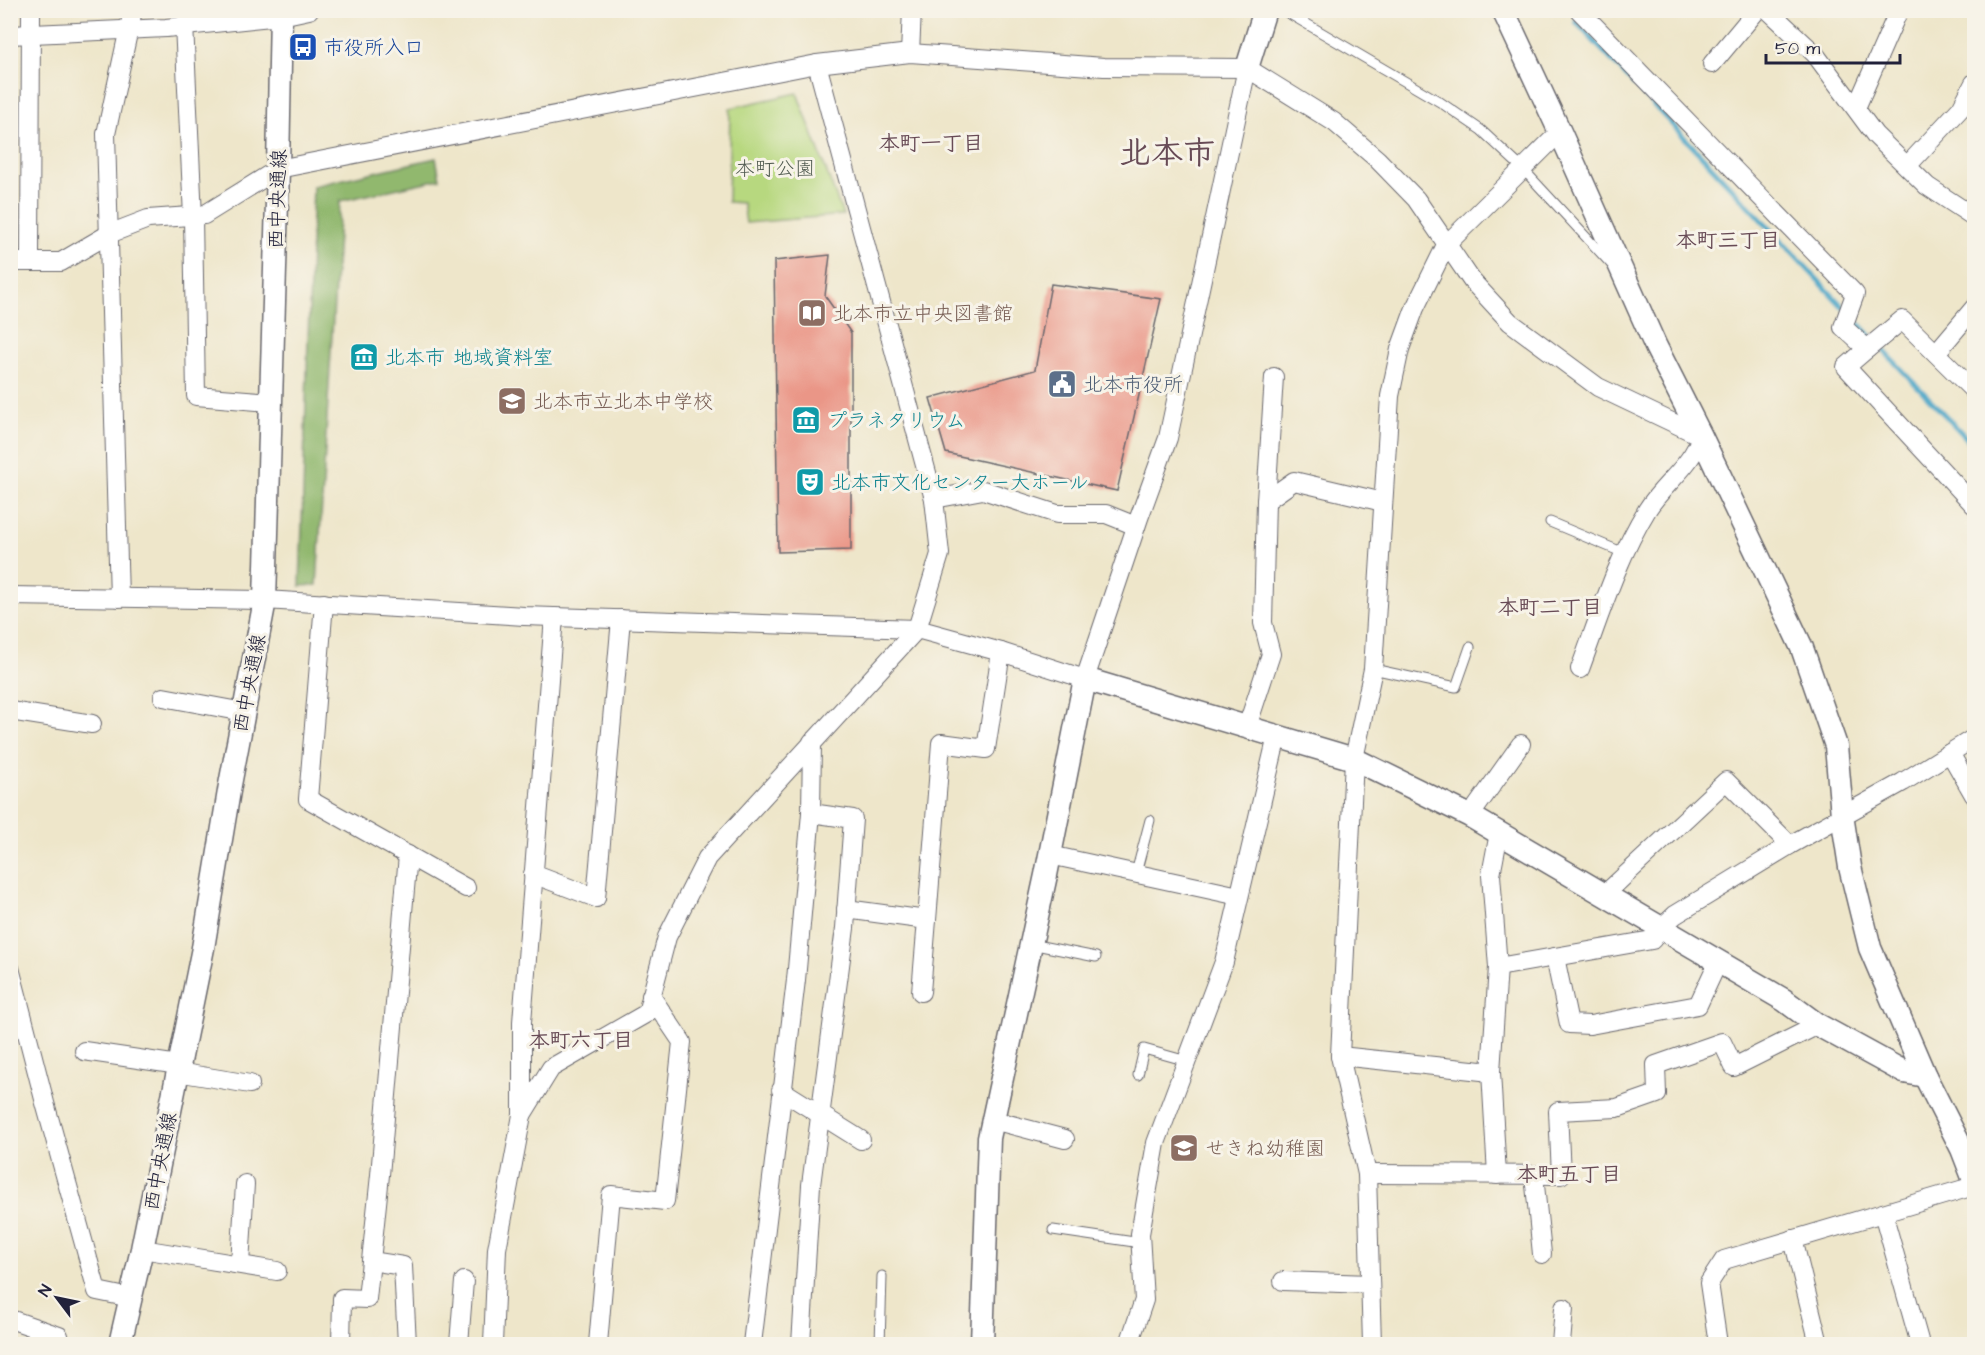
<svg xmlns="http://www.w3.org/2000/svg" width="1985" height="1355" viewBox="0 0 1985 1355" font-family="'Architects Daughter','Klee One',sans-serif">
<rect width="100%" height="100%" fill="#f7f3e8"/>
<filter id="ink" filterUnits="userSpaceOnUse"><feTurbulence type="fractalNoise" baseFrequency=".0167" numOctaves="2"/><feDisplacementMap in="SourceGraphic" scale="12" xChannelSelector="R" yChannelSelector="G"/><feConvolveMatrix kernelMatrix="1 2 1 2 8 2 1 2 1" color-interpolation-filters="sRGB"/></filter>
<filter id="wash" filterUnits="userSpaceOnUse"><feTurbulence type="fractalNoise" baseFrequency=".008" numOctaves="4" result="noise"/><feDisplacementMap in="SourceGraphic" scale="24" xChannelSelector="R" yChannelSelector="G"/><feGaussianBlur stdDeviation="1.35" result="paint"/><feColorMatrix in="noise" values="0 0 0 0 0 0 0 0 0 0 0 0 0 0 0 0 0 1.4 0 .05"/><feComposite in="paint" operator="in"/></filter>
<g filter="url(#wash)">
<rect width="100%" height="100%" fill="#eee6ca"/>
<path fill="#b7d87f" stroke="#6c7d5d" stroke-width="1.5" d="M797,93L843,215L746,223L743,203L728,202L730,108Z"/>
<path fill="#91b86e" stroke="#5a6d54" stroke-width="1.5" d="M436,158L440,179L340,201L317,585L300,586L313,186Z"/>
<g fill="none" stroke-linecap="round" stroke-linejoin="round">
<g stroke="#48a6c7" stroke-width="5">
<path d="M1576,22L1846,310"/>
<path d="M1852,317L1974,446"/>
</g>
</g>
<g id="blocks">
<g fill="#ea9687">
<path d="M830,255L825,296L851,333V550L778,552L774,261Z"/>
<path d="M1051,284L1161,299L1117,491L946,453L930,398L1035,370Z"/>
</g>
</g>
</g>
<g filter="url(#ink)">
<use href="#blocks" fill-opacity="0" stroke="#69676d" stroke-width="1.5"/>
<g fill="none" stroke-linecap="round" stroke-linejoin="round">
<g stroke="#69676d" stroke-width="11">
<g id="service">
<path d="M1283,10L1440,102L1481,130L1523,169L1611,264"/>
<path d="M1550,522L1624,553"/>
<path d="M1373,669L1456,687L1470,647"/>
<path d="M1136,873L1150,820"/>
<path d="M1031,944L1096,957"/>
<path d="M1138,1075L1144,1049L1187,1061"/>
<path d="M1053,1230L1141,1243"/>
<path d="M880,1344L882,1276"/>
</g>
</g>
<g stroke="#69676d" stroke-width="20">
<g id="minor">
<path d="M1579,10L1855,294L1843,327L1867,349L1846,367L1974,505"/>
<path d="M1768,10L1815,54L1875,135L1927,186L1974,217"/>
<path d="M184,24L193,217L196,396L271,402"/>
<path d="M10,35L166,28L281,16L309,10"/>
<path d="M910,53L912,10"/>
<path d="M1712,64L1757,10"/>
<path d="M1856,108L1899,10"/>
<path d="M1907,166L1961,108L1974,83"/>
<path d="M10,262H61L109,234L148,219L204,215L278,169L817,64L910,53L1104,67L1247,68L1334,122L1377,159L1416,199L1472,281L1510,322L1598,387L1701,436C1692,466 1663,484 1647,510C1617,559 1600,615 1580,669"/>
<path d="M30,262L31,10"/>
<path d="M1867,349L1902,320L1974,391"/>
<path d="M1936,353L1974,308"/>
<path d="M934,499L983,490L1057,514H1106L1136,526"/>
<path d="M1266,501L1294,481L1383,502"/>
<path d="M10,596L265,600L524,616L917,629L1001,652L1085,679L1139,518L1168,438L1247,68"/>
<path d="M119,598L106,134L133,10"/>
<path d="M324,603L308,799L466,888"/>
<path d="M163,697L244,712"/>
<path d="M10,711L92,724"/>
<path d="M1247,727L1271,654L1263,623L1266,501L1274,377"/>
<path d="M1950,753L1974,795"/>
<path d="M1470,816L1521,744"/>
<path d="M1050,855L1239,896"/>
<path d="M533,874L596,898L621,619"/>
<path d="M1604,895L1726,781L1790,845"/>
<path d="M846,909L927,920L921,992"/>
<path d="M927,920L941,743L986,749L1001,652"/>
<path d="M1555,957L1569,1024L1590,1025L1698,1005L1718,962"/>
<path d="M1498,967L1652,940L1661,928L1675,915L1790,845L1903,782L1974,738"/>
<path d="M10,968L45,1103L97,1291L131,1298"/>
<path d="M84,1051L179,1065"/>
<path d="M1340,1056L1491,1072"/>
<path d="M177,1072L250,1084"/>
<path d="M781,1090L861,1140"/>
<path d="M522,1115L551,1068L647,1013L667,937L707,858L917,629L940,554L934,499L817,64"/>
<path d="M993,1120L1065,1139"/>
<path d="M1367,1174L1561,1175L1558,1111L1617,1108L1657,1094L1656,1065L1722,1042L1734,1067L1818,1025"/>
<path d="M1497,1175L1491,1072L1498,967L1491,875L1499,833"/>
<path d="M1534,1175L1542,1254"/>
<path d="M1883,1213L1920,1344"/>
<path d="M1793,1239L1819,1344"/>
<path d="M142,1249L277,1271"/>
<path d="M371,1261L403,1266L407,1344"/>
<path d="M240,1264L245,1184"/>
<path d="M1283,1281L1370,1284"/>
<path d="M10,1319L59,1336L61,1344"/>
<path d="M341,1344L342,1298L367,1299L380,1175L408,855"/>
<path d="M459,1344L464,1281"/>
<path d="M493,1344L497,1249L522,1115V1022L554,617"/>
<path d="M598,1344L611,1195L665,1201L682,1042L651,996"/>
<path d="M752,1344L796,980L811,813L812,742"/>
<path d="M801,1344L811,1185L845,928L853,819L811,813"/>
<path d="M1129,1344L1144,1300L1140,1234L1156,1143L1224,962L1277,736"/>
<path d="M1372,1344L1367,1174L1340,1056L1354,759L1373,669L1390,396L1400,349L1415,308L1446,245L1560,132"/>
<path d="M1561,1344L1564,1308"/>
<path d="M1718,1344L1709,1283L1724,1260L1974,1186"/>
</g>
</g>
<g stroke="#69676d" stroke-width="25">
<g id="tertiary">
<path d="M1503,10L1560,132L1656,347L1701,436L1802,648L1836,746L1842,815L1850,867L1870,948L1925,1076L1962,1149L1974,1180"/>
<path d="M1247,68L1265,10"/>
<path d="M120,1344L142,1249L203,948L230,785L265,600L278,169L281,10"/>
<path d="M982,1344L989,1138L1046,875L1085,679L1354,759L1470,816L1784,1000L1818,1025L1904,1072L1925,1076"/>
</g>
</g>
<use href="#service" stroke="#fff" stroke-width="9"/>
<use href="#minor" stroke="#fff" stroke-width="18"/>
<use href="#tertiary" stroke="#fff" stroke-width="22"/>
</g>
</g>
<defs>
<g id="bus-square" transform="scale(1.5)"><rect x="-9" y="-9" width="18" height="18" rx="4" fill="#1a4fb4" stroke="#f7f3e8"/><path d="M-5-6H5V4H4V6H2V4H-2V6H-4V4H-5ZM-3.5-4V0h7V-4ZM-3.5 1.2v1.5H-2V1.2ZM2 1.2v1.5H3.5V1.2Z" fill="#fff"/></g>
<g id="library-square" transform="scale(1.5)"><rect x="-9" y="-9" width="18" height="18" rx="4" fill="#8d6e63" stroke="#f7f3e8"/><path d="M-6-4Q-3-5.5-.7-3.5V5Q-3 3-6 4ZM6-4Q3-5.5 .7-3.5V5Q3 3 6 4Z" fill="#fff"/></g>
<g id="museum-square" transform="scale(1.5)"><rect x="-9" y="-9" width="18" height="18" rx="4" fill="#0f9aa8" stroke="#f7f3e8"/><path d="M0-6L6-3V-2H-6V-3ZM-5-1h2V3h-2ZM-1-1h2V3h-2ZM3-1h2V3H3ZM-6 4H6V6H-6Z" fill="#fff"/></g>
<g id="civic-square" transform="scale(1.5)"><rect x="-9" y="-9" width="18" height="18" rx="4" fill="#5c6f8a" stroke="#f7f3e8"/><path d="M-.6-6.5H3V-4.5H.6V-3L4-1V1h2V6H-6V1h2V-1L-.6-3ZM-1.2 2.5V6h2.4V2.5Z" fill="#fff"/></g>
<g id="school-square" transform="scale(1.5)"><rect x="-9" y="-9" width="18" height="18" rx="4" fill="#8d6e63" stroke="#f7f3e8"/><path d="M0-5L7-2L0 1L-7-2ZM-4 1L0 2.5L4 1V4Q0 6-4 4Z" fill="#fff"/></g>
<g id="theatre-square" transform="scale(1.5)"><rect x="-9" y="-9" width="18" height="18" rx="4" fill="#0f9aa8" stroke="#f7f3e8"/><path d="M-5-5.5Q0-4 5-5.5V0Q5 5 0 6Q-5 5-5 0ZM-3.3-2.5H-1v1.5H-3.3ZM1-2.5H3.3v1.5H1ZM-2.8 1Q0 5.5 2.8 1Z" fill="#fff"/></g>
</defs>
<g fill-rule="evenodd">
<use href="#bus-square" x="303" y="47"/>
<use href="#library-square" x="812" y="313"/>
<use href="#museum-square" x="364" y="357"/>
<use href="#civic-square" x="1062" y="384"/>
<use href="#school-square" x="512" y="401"/>
<use href="#museum-square" x="806" y="420"/>
<use href="#theatre-square" x="810" y="482"/>
<use href="#school-square" x="1184" y="1148"/>
</g>
<g text-anchor="middle" stroke-width="6" stroke-linejoin="round" paint-order="stroke">
<g font-size="20" fill="#164399" stroke="#f7f3e8" text-anchor="start">
<text x="324" y="54">市役所入口</text>
</g>
<g font-size="20" fill="#4f594f" stroke="#f7f3e8">
<text x="775" y="175">本町公園</text>
</g>
<g font-size="20" fill="#22223b" stroke="#f7f3e8">
<text transform="translate(277 199) rotate(-88)" y="7">西中央通線</text>
<text transform="translate(249 683) rotate(-79)" y="7">西中央通線</text>
<text transform="translate(160 1161) rotate(-79)" y="7">西中央通線</text>
</g>
<g font-size="20" fill="#785e54" stroke="#f7f3e8" text-anchor="start">
<text x="833" y="320">北本市立中央図書館</text>
<text x="533" y="408">北本市立北本中学校</text>
<text x="1205" y="1155">せきね幼稚園</text>
</g>
<g font-size="20" fill="#0d838f" stroke="#f7f3e8" text-anchor="start">
<text x="385" y="364">北本市 地域資料室</text>
<text x="827" y="427">プラネタリウム</text>
<text x="831" y="489">北本市文化センター大ホール</text>
</g>
<g font-size="20" fill="#4e5e75" stroke="#f7f3e8" text-anchor="start">
<text x="1083" y="391">北本市役所</text>
</g>
<g font-size="21" font-weight="bold" fill="#684b56" stroke="#f7f3e8">
<text x="931" y="150">本町一丁目</text>
<text x="1728" y="247">本町三丁目</text>
<text x="1550" y="614">本町二丁目</text>
<text x="581" y="1047">本町六丁目</text>
<text x="1569" y="1181">本町五丁目</text>
</g>
<g font-size="32" font-weight="bold" fill="#684b56" stroke="#f7f3e8">
<text x="1167" y="163">北本市</text>
</g>
</g>
<rect width="1985" height="1355" fill="none" stroke="#f7f3e8" stroke-width="36"/>
<g transform="translate(57 1298) rotate(302)" stroke="#f7f3e8" stroke-width="4.5" paint-order="stroke">
<path d="M0-4.5L10 22L0 15L-10 22Z" fill="#22223b"/>
<text y="-9" font-size="16" font-weight="bold" text-anchor="middle" fill="#22223b">N</text>
</g>
<path d="M1766 54v9h134v-9" fill="none" stroke="#22223b" stroke-width="3"/>
<text x="1775" y="54" font-size="18" fill="#22223b" stroke="#f7f3e8" stroke-width="4.5" paint-order="stroke">50 m</text>
</svg>
